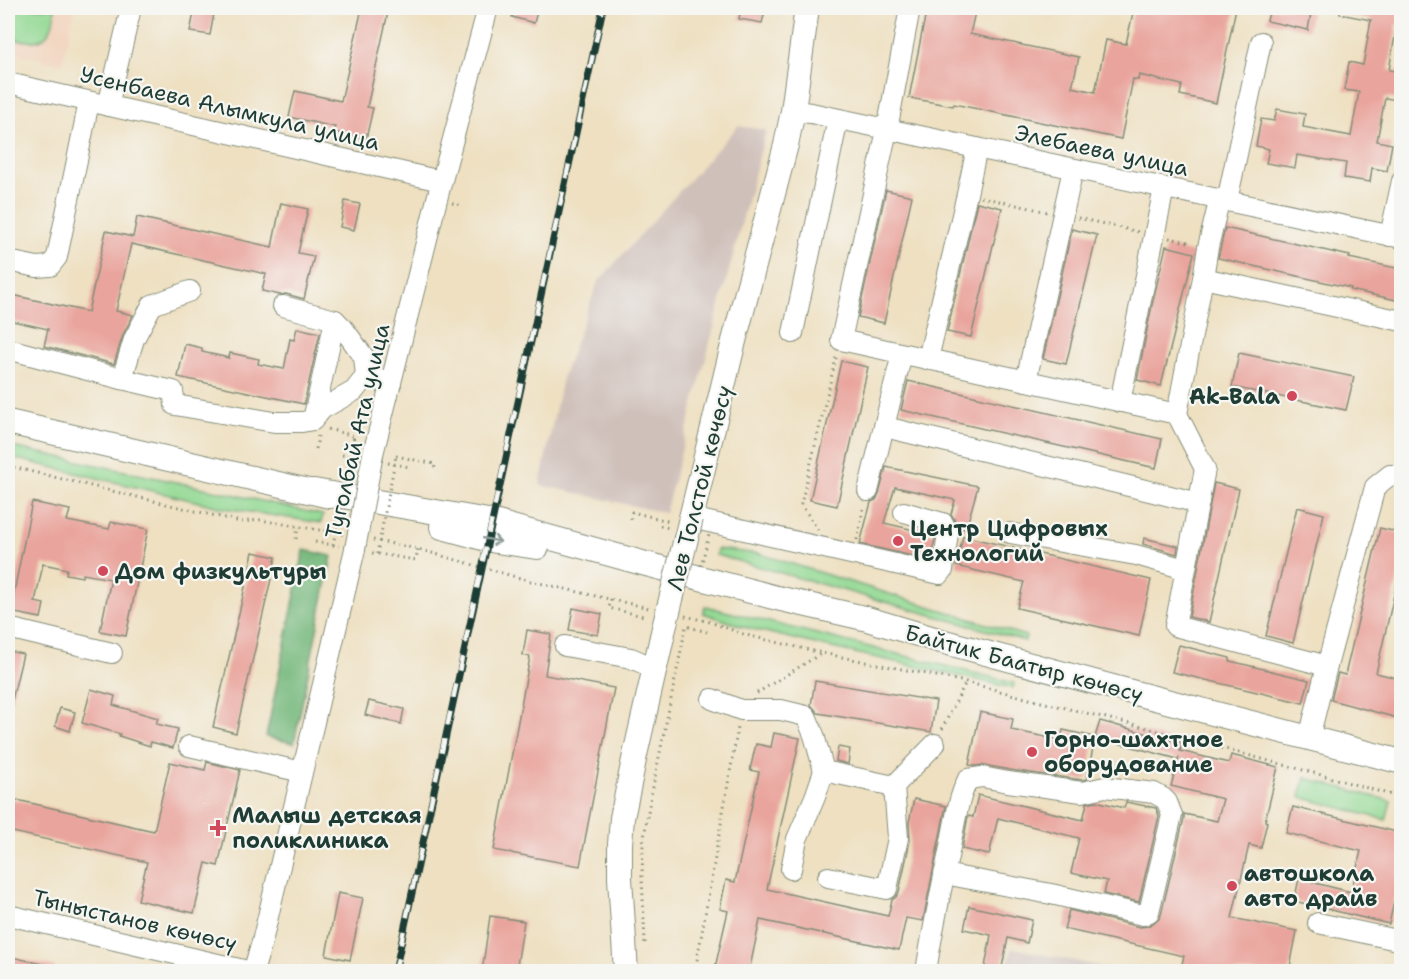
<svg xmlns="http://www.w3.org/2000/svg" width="1409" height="979" viewBox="0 0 1409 979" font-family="'Shantell Sans',sans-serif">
<rect width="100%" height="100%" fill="#f6f6f2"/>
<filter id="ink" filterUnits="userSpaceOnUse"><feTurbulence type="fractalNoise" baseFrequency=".0167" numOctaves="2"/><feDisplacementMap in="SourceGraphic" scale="12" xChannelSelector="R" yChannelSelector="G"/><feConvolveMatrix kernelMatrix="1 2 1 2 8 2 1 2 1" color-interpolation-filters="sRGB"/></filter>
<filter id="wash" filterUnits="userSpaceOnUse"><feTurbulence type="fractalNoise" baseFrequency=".008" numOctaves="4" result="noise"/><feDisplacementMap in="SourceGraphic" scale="24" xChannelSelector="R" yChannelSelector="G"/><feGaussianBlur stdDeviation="1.35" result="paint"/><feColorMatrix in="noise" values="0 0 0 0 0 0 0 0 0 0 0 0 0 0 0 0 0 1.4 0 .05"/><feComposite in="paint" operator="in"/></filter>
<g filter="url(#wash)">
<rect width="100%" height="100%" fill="#eee0c1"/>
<path fill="#f2d4be" d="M8,8H75L62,64L8,52Z"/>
<g fill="#cfc0ba">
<path d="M738,126L766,130L665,513L540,485L562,378L598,282Z"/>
<path d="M1012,948L1113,969V971H1007Z"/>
</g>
<g fill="#92d892" stroke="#588a63" stroke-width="1.5">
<path d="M8,8H55C53,43 38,45 8,38Z"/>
<path d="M8,446L227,493L323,515L321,523L224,508L8,457Z"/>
<path d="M717,549L760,554L1026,636L1025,641L716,555Z"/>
<path d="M705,606L1014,683L1013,688L823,646L744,627L703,613Z"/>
<path d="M1305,778L1391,801L1386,820L1300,797Z"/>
</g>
<path fill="#75b87c" stroke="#4a7a58" stroke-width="1.5" d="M304,550L332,556L294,743L266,737Z"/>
<g id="blocks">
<g fill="#e9a59d">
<path d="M195,8H215L210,35L190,32Z"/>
<path d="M362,8H389L367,107L373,108L366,139L334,132L335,127L289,117L295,91L341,101Z"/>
<path d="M515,8H538L534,23L512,17Z"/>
<path d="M741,8H766L762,23L739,19Z"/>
<path d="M931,8H976L970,34L1079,57L1072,87L1095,92L1106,40L1126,44L1134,8H1236L1216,103L1180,95L1182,85L1139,75L1138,80L1133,79L1121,139L954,104L953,106L909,98L925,17H928Z"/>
<path d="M1270,8H1312L1308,30L1267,21Z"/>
<path d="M1340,8H1401V24H1397L1389,70L1401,72V88L1399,100L1385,98L1377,141L1392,144L1387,171L1372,168L1370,182L1344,178L1346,163L1297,155L1295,168L1266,163L1269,149L1256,146L1261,119L1274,121L1277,109L1305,114L1303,127L1351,136L1359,92L1344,90L1349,62L1363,65L1371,20L1340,14Z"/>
<path d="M886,190L912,196L884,323L858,317Z"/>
<path d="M345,201L360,204L354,230L340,227Z"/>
<path d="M977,202L1002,208L971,337L947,332Z"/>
<path d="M281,203L308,209L298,253L314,256L304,299L286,294L280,295L262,291L266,274L131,244L116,311L133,315L123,335L114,364L44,346L48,329L8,320V294L88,312L106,231L133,237L137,217L272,247Z"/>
<path d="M1225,228L1350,256L1349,258L1401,269V301L1350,290L1351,288L1218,258Z"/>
<path d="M1072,229L1097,235L1066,364L1043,359Z"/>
<path d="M1166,246L1194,253L1161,386L1137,380L1152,305Z"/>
<path d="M297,328L320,333L304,404L178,377L185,344L202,348V352L229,358L230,353L259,359L258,364L284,369L290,339L294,340Z"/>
<path d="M1239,353L1354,377L1346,410L1232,387Z"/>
<path d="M841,361L868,367L837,506L810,500Z"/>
<path d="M908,381L1162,439L1156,468L901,410Z"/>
<path d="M886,467L978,486L966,529L959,527L951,514L955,500L895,487L884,523L936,535L930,560L860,544L871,502L876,500L879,494Z"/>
<path d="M1214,483L1239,489L1209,622L1189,617Z"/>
<path d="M32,502L70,510L67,521L109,529L111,522L148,529L126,636L100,631L111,579L83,574L82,577L66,574L67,569L43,564L35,602L44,604L41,618L10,612Z"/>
<path d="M1297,507L1324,514L1293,643L1266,636Z"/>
<path d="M1380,528L1401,533V565L1376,673L1401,679V719L1331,700L1338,673L1345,675Z"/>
<path d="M963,536L1151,580L1139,636L1017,608L1024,582L956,566Z"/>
<path d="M1144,538L1178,546L1177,554L1143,544Z"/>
<path d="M253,552L276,557L236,733L213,727Z"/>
<path d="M573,608L602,614L598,635L569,630Z"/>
<path d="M527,630L551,634L545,675L614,688L580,866L494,850L530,657L523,655Z"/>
<path d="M1179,645L1230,658V661L1309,680L1303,703L1172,672Z"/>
<path d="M8,651L23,654L12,700H8Z"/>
<path d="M815,681L936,701L931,732L818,713L811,705Z"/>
<path d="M91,689L115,696L113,705L158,718L156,724L178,729L173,748L151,742L150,746L119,736L120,734L82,723Z"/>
<path d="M369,701L404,709L401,724L365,715Z"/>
<path d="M60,708L75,712L70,731L55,726Z"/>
<path d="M980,712L1013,719L1011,730L1061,740L1063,730L1095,737L1087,779L1082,780L1010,770L984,765L975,766L969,765Z"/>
<path d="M1100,721L1182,743L1180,751L1229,763L1231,755L1278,767L1265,821L1267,822L1261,848L1249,845L1232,918L1297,931L1289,972H1180L1184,956L1064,929L1069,910L1140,927L1148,926L1158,920L1161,915L1184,818V814L1217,821L1223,799L1171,786L1179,757L1178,759L1095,737Z"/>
<path d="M774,733L800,738L767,889L888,916L892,900L896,897L899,892L910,841L909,822L914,799L946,806L923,921L906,918L899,950L760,920L749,972H714L728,911L720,909L726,880L735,882L759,772L750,770L756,744L771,747Z"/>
<path d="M838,747L850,749L848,764L836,761Z"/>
<path d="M170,762L205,770L207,762L240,770L218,866L206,863L194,913L138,900L147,862L8,831V798L154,831Z"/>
<path d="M978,795L1083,820L1087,803L1096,801L1124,808L1126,802L1156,808L1159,816L1139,902L1104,894L1107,881L1071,873L1079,838L998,818L989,855L962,849L968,816L973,817Z"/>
<path d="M1293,807L1401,833V872L1389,924L1294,901L1299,879L1351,892L1361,851L1286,833Z"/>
<path d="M338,893L363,898L350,960L326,955Z"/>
<path d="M969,906L1032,920L1027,943L1008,938L1001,972H984L991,935L964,929Z"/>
<path d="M490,916L524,921L516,972H482Z"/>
<path d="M8,956L55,967V972H8Z"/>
</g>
</g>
</g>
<g filter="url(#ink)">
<use href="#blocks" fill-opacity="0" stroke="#868e7a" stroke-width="1.5"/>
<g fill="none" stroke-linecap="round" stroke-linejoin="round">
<g stroke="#868e7a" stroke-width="22">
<g id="minor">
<path d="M910,8L887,130L841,340L1177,414"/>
<path d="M8,83L441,181"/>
<path d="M108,106L131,8"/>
<path d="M793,111L811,113L1402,238"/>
<path d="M1227,201L1261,42"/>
<path d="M1217,210L1208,247L1203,278L1402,321"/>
<path d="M1390,236L1402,181"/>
<path d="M8,261L37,267L50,266L57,257L89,102"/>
<path d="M1203,278L1177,414L1205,469L1175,626L1327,666L1309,738"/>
<path d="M190,291L152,305L134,339L122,379L173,391L175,405L274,422H302L313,420L322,409L354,391L366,376L391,383"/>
<path d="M283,306L335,320L343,328L364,357L366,376"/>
<path d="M793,333L838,119"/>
<path d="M8,349L122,379"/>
<path d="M928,359L967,194L977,148"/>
<path d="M1026,381L1073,169"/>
<path d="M1120,402L1164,188"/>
<path d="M313,420L335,320"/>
<path d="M885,427L1199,503"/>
<path d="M373,454L437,199L488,8"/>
<path d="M868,491L902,354"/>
<path d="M691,518L940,574L943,570L948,533L943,523L904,512"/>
<path d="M1010,533L1136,555L1185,569"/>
<path d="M8,628L112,653"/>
<path d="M565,646L631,658L656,669"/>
<path d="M1327,666L1375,487L1390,475H1402"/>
<path d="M712,699L741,710H781L806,716L814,735L824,771L894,786L935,744"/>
<path d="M189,746L302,772"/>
<path d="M791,869L797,839L815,797L824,771"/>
<path d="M828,877L887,889L898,838L894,786"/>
<path d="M8,915L252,972"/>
<path d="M1318,923L1402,941"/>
<path d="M253,972L262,942L355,549"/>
<path d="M926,972C932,931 941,891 949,852C954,828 957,801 968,779L982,777L1008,782L1082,792L1105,787L1154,793L1163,798L1167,802L1172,815L1149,912L1143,915L1051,894L944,874"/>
</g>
</g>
<g stroke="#868e7a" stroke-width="26">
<g id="major">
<path d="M8,422L330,496"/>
<path d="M314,491L494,522L646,564L777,598L864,618L941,641L1139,694L1402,762"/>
<path d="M691,518L734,341L786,145L793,111L807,8"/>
<path d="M442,527L490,540L537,547"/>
<path d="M626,972L620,878V844L622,818L635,755L664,628"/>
</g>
</g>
<g stroke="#868e7a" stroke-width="3" stroke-dasharray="1.5 4.5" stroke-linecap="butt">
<path d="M981,197L1048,212"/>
<path d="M452,203L461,205"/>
<path d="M1078,218L1139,232"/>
<path d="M1169,238L1192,243"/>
<path d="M328,429L354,436"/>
<path d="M316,449L318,436"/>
<path d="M342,455L355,457"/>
<path d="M396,456L435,464L434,472"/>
<path d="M388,463L410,467"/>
<path d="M8,466L241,522L260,520L343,534"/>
<path d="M631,519L632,512L668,521"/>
<path d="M660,526L669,528"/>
<path d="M818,530L801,504L837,354"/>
<path d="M296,539L298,527"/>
<path d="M373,540L418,549L530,581L649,608"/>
<path d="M857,540L864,505"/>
<path d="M315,542L339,546"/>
<path d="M372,553L416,560L418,549"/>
<path d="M611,599L609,608L643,616"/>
<path d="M685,616L710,622L746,635L822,653L966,682L1033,700L1147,728L1325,776L1402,798"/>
<path d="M757,693L822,653"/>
<path d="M942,729L966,682"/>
<path d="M645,943L642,876L643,844L649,806L686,626L707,632"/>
<path d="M695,972L738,727"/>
<path d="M1395,972L1397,955"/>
</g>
<use href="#minor" stroke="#fff" stroke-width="20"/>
<use href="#major" stroke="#fff" stroke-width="24"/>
<g stroke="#1f3d34" stroke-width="7">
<path id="rail" d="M395,972C463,650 533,329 603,8"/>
</g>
<use href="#rail" stroke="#f6f6f2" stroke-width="4.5" stroke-dasharray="14" stroke-linecap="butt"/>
<g stroke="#868e7a" stroke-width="22" stroke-linecap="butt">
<path id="minor-bridge" d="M355,549L373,454"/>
</g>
<g stroke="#868e7a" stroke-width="26" stroke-linecap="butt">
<path id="major-bridge" d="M664,628L691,518"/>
</g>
<g stroke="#868e7a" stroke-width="3" stroke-dasharray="1.5 4.5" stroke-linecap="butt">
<path d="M333,545L354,436"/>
<path d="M377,554L396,456"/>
<path d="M701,566L710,531"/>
</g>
<use href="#minor-bridge" stroke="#fff" stroke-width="20"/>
<use href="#major-bridge" stroke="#fff" stroke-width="24"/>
</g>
<defs><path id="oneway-shaft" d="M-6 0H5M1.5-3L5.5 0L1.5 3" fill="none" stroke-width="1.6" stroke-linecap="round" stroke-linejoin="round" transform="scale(1.5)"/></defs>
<use stroke="#8f9e9a" href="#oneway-shaft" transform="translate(492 540) rotate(11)"/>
</g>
<g fill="#d1495b" stroke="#f6f6f2" stroke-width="2">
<circle cx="1292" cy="396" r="6"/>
<circle cx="898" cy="541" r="6"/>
<circle cx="103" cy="571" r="6"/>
<circle cx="1032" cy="752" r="6"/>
<path d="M215 819h6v6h6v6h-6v6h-6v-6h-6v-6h6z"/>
<circle cx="1232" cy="886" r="6"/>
</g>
<g text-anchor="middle" stroke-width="4.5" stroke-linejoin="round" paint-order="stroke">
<g font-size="22" fill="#1f3d34" stroke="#f6f6f2">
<text transform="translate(230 108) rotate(13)" y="8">Усенбаева Алымкула улица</text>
<text transform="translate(1102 150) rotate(12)" y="8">Элебаева улица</text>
<text transform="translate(357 431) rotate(-77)" y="8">Туголбай Ата улица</text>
<text transform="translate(699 488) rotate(-76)" y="8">Лев Толстой көчөсү</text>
<text transform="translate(1024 663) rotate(15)" y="8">Байтик Баатыр көчөсү</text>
<text transform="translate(135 920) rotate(13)" y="8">Тыныстанов көчөсү</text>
</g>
<g font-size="22" font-weight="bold" fill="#1f3d34" stroke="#f6f6f2" text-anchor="start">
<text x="1280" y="404" text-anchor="end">Ak-Bala</text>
<text x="910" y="536">Центр Цифровых<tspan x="910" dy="25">Технологий</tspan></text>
<text x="115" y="579">Дом физкультуры</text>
<text x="1044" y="747">Горно-шахтное<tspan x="1044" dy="25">оборудование</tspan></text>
<text x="232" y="823">Малыш детская<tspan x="232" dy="25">поликлиника</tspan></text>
<text x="1244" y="881">автошкола<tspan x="1244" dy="25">авто драйв</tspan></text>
</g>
</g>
<rect width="1409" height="979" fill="none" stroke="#f6f6f2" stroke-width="30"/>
</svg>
